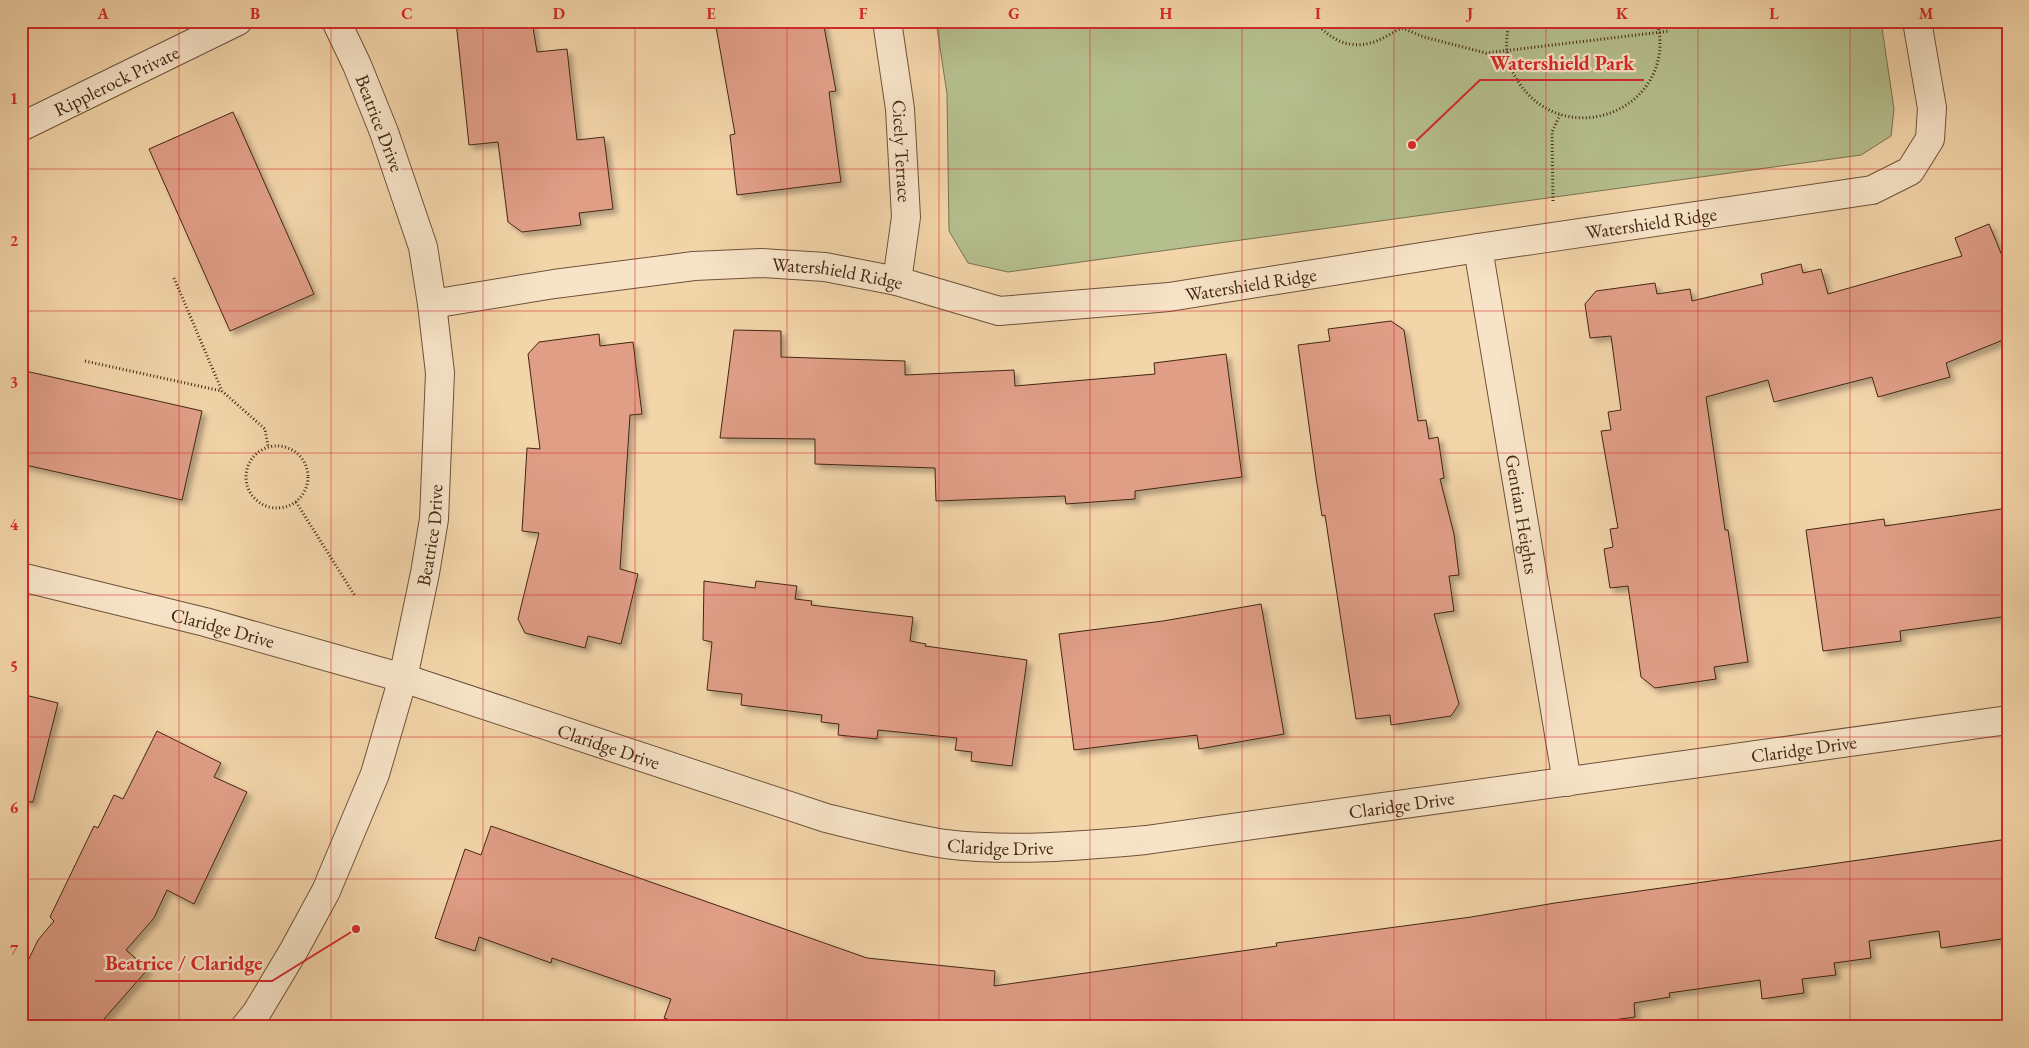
<svg xmlns="http://www.w3.org/2000/svg" width="2029" height="1048" viewBox="0 0 2029 1048" font-family="'EB Garamond',serif">
<defs>
<filter id="shadow"><feDropShadow dx="4.5" dy="4.5" stdDeviation="2.5" flood-color="#0004"/></filter>
</defs>
<rect width="100%" height="100%" fill="#f3d5aa"/>
<filter id="stains"><feTurbulence type="fractalNoise" baseFrequency=".004" numOctaves="4"/><feColorMatrix values="0 0 0 0 .2 0 0 0 0 .09 0 0 0 0 .02 0 0 0 .5 -.17"/></filter>
<radialGradient id="worn" r=".72"><stop offset=".6" stop-color="#630" stop-opacity="0"/><stop offset="1" stop-color="#630" stop-opacity=".3"/></radialGradient>
<path fill="#b5be8d" stroke="#7c7250" d="M936,21H1881L1894,109L1891,136L1861,155L1008,272L968,263L949,231L947,94Z"/>
<g fill="#e09e87" stroke="#432613" filter="url(#shadow)">
<path d="M456,21H532L537,52L567,49L577,140L604,137L613,209L579,213L581,225L522,232L508,222L498,142L469,145Z"/>
<path d="M715,21H823L836,91L829,92L841,182L737,195L730,135L735,134Z"/>
<path d="M233,112L314,294L230,331L149,149Z"/>
<path d="M1989,224L2008,270V338L1946,363L1950,377L1878,397L1872,377L1774,402L1768,380L1706,397L1725,530H1728L1748,662L1714,667L1716,679L1655,688L1641,677L1628,586L1610,588L1604,549L1613,547L1610,529L1618,528L1601,431L1611,430L1608,412L1621,410L1611,336L1590,338L1585,304L1596,291L1655,283L1657,294L1690,289L1692,301L1763,284L1761,274L1801,264L1803,273L1821,269L1828,294L1962,256L1955,238Z"/>
<path d="M1391,321L1404,330L1418,421L1426,420L1429,439L1438,437L1444,478L1440,479L1454,534L1459,575L1449,576L1454,611L1434,614L1459,704L1451,716L1391,725L1390,715L1356,719L1325,515L1322,516L1316,477L1298,345L1330,341L1328,329Z"/>
<path d="M734,330L781,331V357L905,361V375L1014,370L1015,386L1155,374L1154,363L1226,354L1242,477L1135,491V499L1066,504L1065,496L936,501L935,468L815,464V439L720,438Z"/>
<path d="M599,334L600,346L633,342L642,414L630,415L620,569L638,574L621,644L588,636L585,648L525,633L518,619L539,533L522,531L527,448L540,449L528,354L539,342Z"/>
<path d="M21,370L202,411L182,500L21,464Z"/>
<path d="M2008,508V616L1900,631L1901,641L1823,651L1806,530L1884,519L1885,526Z"/>
<path d="M704,581L755,588L756,581L797,586L795,599L812,601L811,605L913,617L910,641L926,644L925,646L1027,660L1012,766L971,761L972,752L955,750L957,738L878,730L877,739L838,735L839,724L821,722L822,715L741,705L742,694L707,690L712,642L703,640Z"/>
<path d="M1261,604L1284,734L1199,749L1197,735L1074,750L1059,634L1163,621Z"/>
<path d="M21,694L58,703L33,802L21,801Z"/>
<path d="M157,731L221,763L214,777L247,792L194,904L167,890L154,918L126,950L148,969L97,1027H21V975L38,940L54,921L50,917L94,826L98,828L114,795L123,799Z"/>
<path d="M491,826L867,958L995,971L994,986L1277,946L1276,943L1471,917L1555,903L2008,839V938L1941,948L1939,931L1869,941L1871,958L1834,963L1836,975L1802,979L1804,993L1762,999L1760,980L1669,993L1670,997L1634,1003L1635,1017L1562,1027H691L664,1018L671,999L552,958L551,963L479,937L475,951L435,938L465,849L481,855Z"/>
</g>
<g fill="none" stroke-linecap="round" stroke-linejoin="round">
<g stroke="#6f5239" stroke-width="30">
<g id="minor">
<path id="s1" d="M887,21L900,109L906,217L897,281"/>
<path id="s2" d="M21,127L238,21"/>
<path id="s3" d="M1478,248L1567,782"/>
<path id="s4" d="M432,304L554,284L694,266L761,263L825,267L897,281L999,311L1169,297L1478,248L1872,190L1910,171L1930,139L1932,108L1917,21"/>
<path id="s5" d="M21,577L205,622L403,678L826,818C866,828 905,838 945,844C1011,852 1080,846 1146,840L2008,720"/>
<path id="s6" d="M245,1027L257,1012L294,950L326,891L375,774L403,678L425,573L434,519L440,373L432,304L423,247L384,132L357,65L336,21"/>
</g>
</g>
<g stroke="#432613" stroke-width="3" stroke-dasharray="1 2.5" stroke-linecap="butt">
<path d="M1315,21C1329,39 1348,49 1370,43C1381,41 1392,32 1402,28L1403,21"/>
<path d="M1510,21C1504,41 1506,63 1517,80C1565,156 1680,108 1657,21"/>
<path d="M1402,28L1424,37L1486,53L1670,31"/>
<path d="M1553,201L1552,132L1560,115"/>
<path d="M174,278L222,391L265,429L268,446"/>
<path d="M85,361L222,391"/>
<circle cx="277" cy="477" r="31"/>
<path d="M296,502L355,596"/>
</g>
<use href="#minor" stroke="#f7e4c8" stroke-width="28"/>
</g>
<path fill="none" stroke="#d62828" stroke-width="1" stroke-opacity="0.55" d="M179,21V1027M331,21V1027M483,21V1027M635,21V1027M787,21V1027M939,21V1027M1090,21V1027M1242,21V1027M1394,21V1027M1546,21V1027M1698,21V1027M1850,21V1027M21,169H2008M21,311H2008M21,453H2008M21,595H2008M21,737H2008M21,879H2008"/>
<g text-anchor="middle" stroke-width="4.5" stroke-linejoin="round" paint-order="stroke">
<g font-size="19" fill="#432613" stroke="#f7e4c8">
<text dy="7" stroke="none"><textPath href="#s2" startOffset="106">Ripplerock Private</textPath></text>
<text transform="translate(380 123) rotate(69)" y="7">Beatrice Drive</text>
<text dy="7" stroke="none"><textPath href="#s1" startOffset="131">Cicely Terrace</textPath></text>
<text dy="7" stroke="none"><textPath href="#s4" startOffset="1234">Watershield Ridge</textPath></text>
<text dy="7" stroke="none"><textPath href="#s4" startOffset="409">Watershield Ridge</textPath></text>
<text dy="7" stroke="none"><textPath href="#s4" startOffset="829">Watershield Ridge</textPath></text>
<text dy="7" stroke="none"><textPath href="#s3" startOffset="270">Gentian Heights</textPath></text>
<text dy="7" stroke="none"><textPath href="#s6" startOffset="531">Beatrice Drive</textPath></text>
<text dy="7" stroke="none"><textPath href="#s5" startOffset="208">Claridge Drive</textPath></text>
<text dy="7" stroke="none"><textPath href="#s5" startOffset="612">Claridge Drive</textPath></text>
<text dy="7" stroke="none"><textPath href="#s5" startOffset="1828">Claridge Drive</textPath></text>
<text dy="7" stroke="none"><textPath href="#s5" startOffset="1422">Claridge Drive</textPath></text>
<text dy="7" stroke="none"><textPath href="#s5" startOffset="1018">Claridge Drive</textPath></text>
</g>
</g>
<path fill="none" stroke="#d62828" stroke-width="2" d="M1412 145L1480 80H1644M356 929L272 981H95"/>
<g fill="#d62828" stroke="#f7e4c8" stroke-width="2">
<circle cx="1412" cy="145" r="5"/>
<circle cx="356" cy="929" r="5"/>
</g>
<g font-size="20" text-anchor="middle" font-weight="bold" fill="#d62828" stroke="#f7e4c8" stroke-width="4.5" stroke-linejoin="round" paint-order="stroke">
<text x="1562" y="70">Watershield Park</text>
<text x="184" y="970">Beatrice / Claridge</text>
</g>
<rect width="2029" height="1048" fill="none" stroke="#f3d5aa" stroke-width="55"/>
<rect x="28" y="28" width="1974" height="992" fill="none" stroke="#d62828" stroke-width="2"/>
<g font-size="16" text-anchor="middle" font-weight="bold" fill="#d62828">
<text x="103" y="19">A</text>
<text x="255" y="19">B</text>
<text x="407" y="19">C</text>
<text x="559" y="19">D</text>
<text x="711" y="19">E</text>
<text x="863" y="19">F</text>
<text x="1014" y="19">G</text>
<text x="1166" y="19">H</text>
<text x="1318" y="19">I</text>
<text x="1470" y="19">J</text>
<text x="1622" y="19">K</text>
<text x="1774" y="19">L</text>
<text x="1926" y="19">M</text>
<text x="14" y="104">1</text>
<text x="14" y="246">2</text>
<text x="14" y="388">3</text>
<text x="14" y="530">4</text>
<text x="14" y="672">5</text>
<text x="14" y="813">6</text>
<text x="14" y="955">7</text>
</g>
<rect width="100%" height="100%" filter="url(#stains)"/>
<rect width="100%" height="100%" fill="url(#worn)"/>
</svg>
